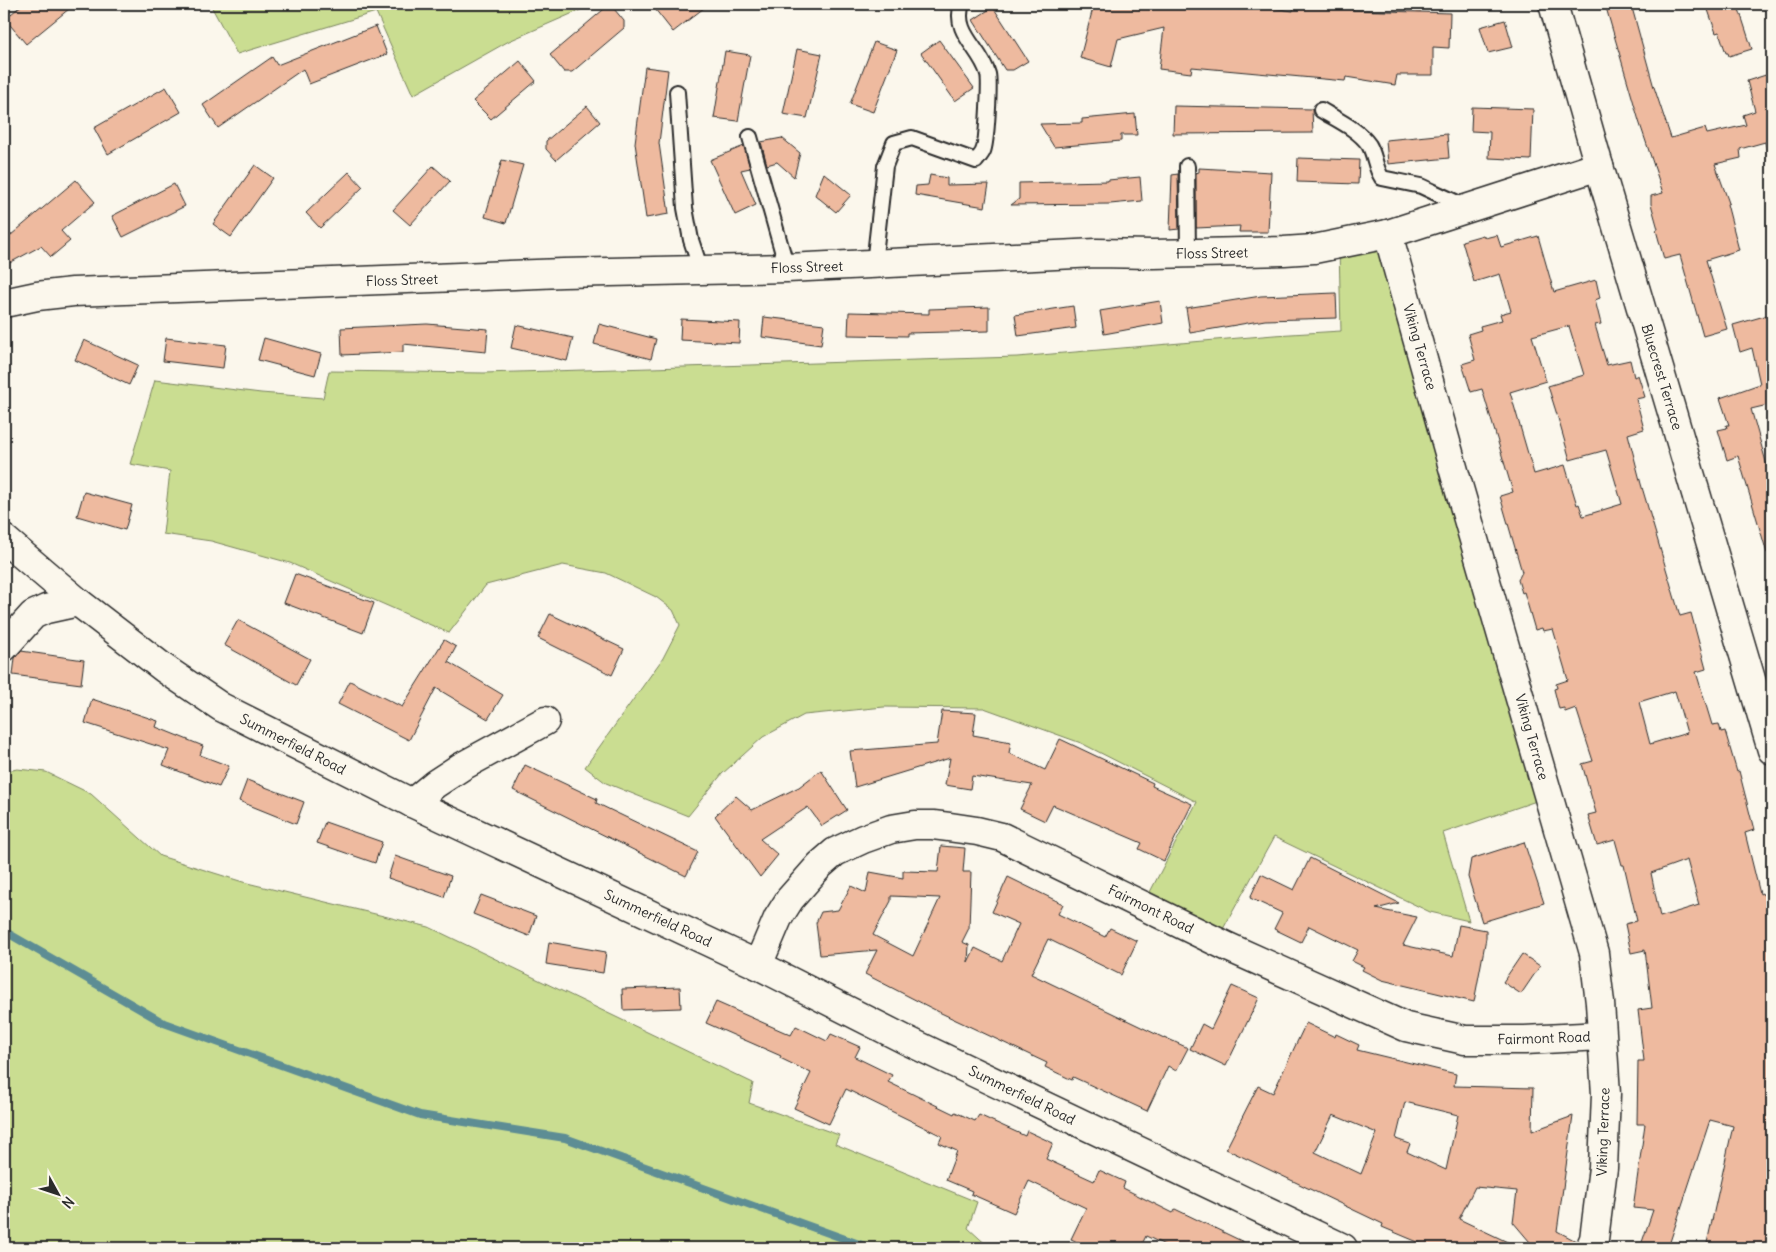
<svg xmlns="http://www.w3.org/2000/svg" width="1776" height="1252" viewBox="0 0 1776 1252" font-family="Delius,sans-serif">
<rect width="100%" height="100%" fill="#fbf7ec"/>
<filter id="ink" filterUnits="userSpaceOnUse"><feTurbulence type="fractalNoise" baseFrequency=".02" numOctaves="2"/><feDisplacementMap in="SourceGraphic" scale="10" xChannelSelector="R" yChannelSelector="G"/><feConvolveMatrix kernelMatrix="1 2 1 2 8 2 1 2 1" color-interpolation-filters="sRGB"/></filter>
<g filter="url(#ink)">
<g fill="#cadd91" stroke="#7a845e">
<path d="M210,4H594L509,41L413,95L376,12L237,54Z"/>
<path d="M1388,235L1548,797L1443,833L1469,921L1430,912L1274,837L1223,929L1150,892L1197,802L1081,743L984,708L884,707L804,715L763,737L722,774L688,816L606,783L585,767L663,658L680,625L673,610L656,597L606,573L563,565L486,585L449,633L290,563L211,541L163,534L170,471L130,464L155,380L261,393L323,398L329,371L484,373L1017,357L1274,335L1341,331L1339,248Z"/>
<path d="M17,769L46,772L91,794L160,856L243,882L429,927L753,1083L749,1103L839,1135L835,1144L977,1202L968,1228L990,1248H4V772Z"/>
</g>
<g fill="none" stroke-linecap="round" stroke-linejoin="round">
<path stroke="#5d8d94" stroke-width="8" d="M4,931L164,1023L420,1115L565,1138L870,1248"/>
</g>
<g fill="#eeba9f" stroke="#2b2b2b" fill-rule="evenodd">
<path d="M23,4H75L26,44L5,19Z"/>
<path d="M610,4L624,21V28L572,72H564L550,55Z"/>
<path d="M651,4H709L673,32Z"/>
<path d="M1094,4H1243L1293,11L1294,4H1336L1354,6L1353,10L1450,13L1449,48L1433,47V75H1397L1395,85L1346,77L1345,81L1192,67L1191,73L1159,69L1164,28L1118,39L1111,67L1080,58Z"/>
<path d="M1605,4H1631L1653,84L1671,138L1705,128L1707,134L1746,125L1743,115L1755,111L1747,81L1772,73V150H1767L1765,142L1740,149L1741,158L1715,164L1729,203L1727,204L1739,250L1706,260L1727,329L1703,336L1680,255L1664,259L1656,230L1658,229L1651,204V196L1663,193L1639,121Z"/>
<path d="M1706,4H1735L1737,9H1739L1752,49L1729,56L1728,53H1726L1719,32L1716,33Z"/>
<path d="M993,7L1028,61L1013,70H1005L973,20Z"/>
<path d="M1505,20L1513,47L1488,53L1480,27Z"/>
<path d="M376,26L387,54L309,84L303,69L218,128L203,105L272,57L277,65Z"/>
<path d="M939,40L974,88L955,101L921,53Z"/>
<path d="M874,42L897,50L873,112L850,104Z"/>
<path d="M797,49L822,54L807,118L783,114Z"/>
<path d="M725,51L750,55L738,121L714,118Z"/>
<path d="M520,61L536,81L491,119L473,101Z"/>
<path d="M645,67L668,70L659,143L669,214L646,218L635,143Z"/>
<path d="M166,87L181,112L108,154L94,128Z"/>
<path d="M587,106L600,122L556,160L546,149V141Z"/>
<path d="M1174,106L1312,109L1313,133L1173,134Z"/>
<path d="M1472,107L1533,109L1531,160L1489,158L1490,132L1471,131Z"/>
<path d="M1135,114L1137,135H1121V141L1054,147L1040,124L1082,123V119Z"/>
<path d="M1447,134L1449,158L1388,164L1386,140Z"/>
<path d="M782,138L800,153L794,177L777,162L767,165L761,142Z"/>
<path d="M744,146L750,168L741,170L756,205L735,215L710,160Z"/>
<path d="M1298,158L1359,160L1358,184L1297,182Z"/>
<path d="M502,160L523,165L506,223L485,217Z"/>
<path d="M255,165L273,178L231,237L213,224Z"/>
<path d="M433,166L450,181L410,225L393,210Z"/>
<path d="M1199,168L1271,172L1268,232H1239L1240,226L1196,228V173L1199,172Z"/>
<path d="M349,172L363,187L320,228L306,213Z"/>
<path d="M824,173L851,195L836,212L815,195Z"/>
<path d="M1178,174L1179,229L1170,230L1172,175Z"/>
<path d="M930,175L947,178V185L989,184L985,207L915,195L916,186L928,185Z"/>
<path d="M1140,177L1142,201L1110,204L1011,205L1019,199V183L1108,181V180Z"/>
<path d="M76,180L95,202L61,231L70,241L51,257L41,246L4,266V241Z"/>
<path d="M174,184L185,206L123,237L112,216Z"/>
<path d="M1483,235L1485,238L1497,235L1501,247L1538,236L1554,292L1596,280L1600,298L1595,300L1601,324L1595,325L1607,365L1630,360L1634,377L1638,375L1645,397L1636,399L1644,429L1628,434L1641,484L1680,616L1691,613L1706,669L1696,672L1712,725L1719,724L1721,732L1725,731L1737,772L1739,771L1754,830L1745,833L1760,894L1762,893L1763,895L1772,893V1248H1732L1707,1243L1733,1126L1710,1120L1668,1248H1640L1653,1210L1633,1208L1645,1124H1637L1638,1061H1644L1638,1010L1652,1008L1645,950L1631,953L1625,924L1637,921L1624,865H1622L1615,840L1597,845L1588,815L1596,813L1582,764L1593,761L1576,708L1565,712L1564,708L1559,709L1554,689L1557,688L1556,684L1568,680L1553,629L1543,631L1542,628L1535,630L1524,592L1522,593L1518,580L1522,572L1500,496L1513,492L1482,389L1471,392L1462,364L1475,360L1468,334L1481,330L1480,326L1502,320L1500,314L1511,311L1500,274L1474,282L1462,241ZM1569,326L1584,375L1548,386L1558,418L1570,460L1606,450L1622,504L1583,516L1579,504L1577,505L1565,465L1534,474L1510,392L1546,381L1532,336ZM1675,691L1687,733L1650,744L1639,702ZM1687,860L1699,905L1660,917L1651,873Z"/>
<path d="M1336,293L1337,318L1265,320L1190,333L1186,308L1261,296Z"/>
<path d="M1160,301L1163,323L1104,334L1100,311Z"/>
<path d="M1073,306L1076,328L1018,336L1015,315Z"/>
<path d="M989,307V331L907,333V336L848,335L849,312L929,314V309Z"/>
<path d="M1768,315L1772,328V404L1751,409L1772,483V553H1767L1738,456L1727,460L1718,430L1727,428L1726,425H1729L1720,398L1760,384L1752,348L1740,352L1733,325Z"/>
<path d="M764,317L824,324L821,345L762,337Z"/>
<path d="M681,319L740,322L739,343L680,340Z"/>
<path d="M427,324L488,329L486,352L403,344V352L342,355L341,328Z"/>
<path d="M599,324L656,339L651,359L594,344Z"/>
<path d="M516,325L573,338L567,361L511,348Z"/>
<path d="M166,338L226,345L223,368L163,361Z"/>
<path d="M264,338L321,354L315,375L258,360Z"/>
<path d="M84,340L138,365L129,385L75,360Z"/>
<path d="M84,492L132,505L125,530L77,516Z"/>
<path d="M295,574L374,603L363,633L284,603Z"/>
<path d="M550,614L624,649L612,675L538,638Z"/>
<path d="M238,620L310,659L296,685L224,645Z"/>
<path d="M444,640L456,647L448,662L503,695L488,719L436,688L409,740L338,704L350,681L402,707Z"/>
<path d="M21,651L84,660L81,684L13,675L15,658Z"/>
<path d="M92,699L158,721L156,727L203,746L200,755L229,766L219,787L163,765L169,750L85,723Z"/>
<path d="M942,711L976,713L973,735L1011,742L1009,753L1045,770L1060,739L1153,783L1152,786L1192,804L1164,861L1139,849L1142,843L1053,805L1045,821L1020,809L1032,785L972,776L970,789L945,785L950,758L855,787L850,751L937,744Z"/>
<path d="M525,765L597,799L596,803L698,852L686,876L513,790Z"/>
<path d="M821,770L847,810L822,826L808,807L760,839L778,855L760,877L715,816L736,796L752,810L799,787Z"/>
<path d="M247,780L304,802L296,824L239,801Z"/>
<path d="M325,822L382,842L375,863L317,843Z"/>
<path d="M1524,842L1544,903L1482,922L1468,877L1471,859Z"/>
<path d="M941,846L965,848L963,872H971L969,928L962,942L969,945L968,962L975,948L1002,961L1019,924L992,912L1008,877L1063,904L1058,914L1105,937L1110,928L1137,941L1121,975L1048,939L1031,974L1164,1038V1037L1188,1048L1176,1071L1168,1066L1147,1111L1073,1077L1072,1080L1045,1067L1047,1063L941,1013L865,974L877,950L820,955L816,923L821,912L838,910L851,886L866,893L870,872L903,878V871L938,872ZM891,896L940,898L913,956L873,935L891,901Z"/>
<path d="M395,856L451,876L444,897L388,878Z"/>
<path d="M1310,858L1399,903L1376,909L1417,917L1403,945L1453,956L1459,925L1486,930V938L1474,1002L1382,980L1362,970L1364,967L1352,961L1358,950L1309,926L1301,942L1274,929L1282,913L1250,898L1261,874L1294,890Z"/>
<path d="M481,895L536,916L529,936L473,914Z"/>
<path d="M549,942L606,952L603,973L546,964Z"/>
<path d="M1522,954L1540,966L1521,994L1503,982Z"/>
<path d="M1232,986L1259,998L1226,1066L1190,1049L1202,1024L1211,1029Z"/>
<path d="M680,987L681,1008L623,1010L622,989Z"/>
<path d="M716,1002L791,1035L796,1026L827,1041L831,1034L860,1047L855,1057L892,1075L888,1082L954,1114L955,1112L975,1121L979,1115L1025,1136L1027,1131L1053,1143L1046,1159L1094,1181L1099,1170L1125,1182L1123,1188L1173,1213L1175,1209L1256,1248H1171L1146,1236L1140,1248H1091L1071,1239L1086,1208L1029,1181L1014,1213L971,1194L972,1191L946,1180L957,1151L939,1143L942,1136L846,1089L829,1124L794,1108L811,1073L780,1058L781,1056L706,1023Z"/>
<path d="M1306,1023L1335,1037L1336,1034L1359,1045L1357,1050L1456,1074L1454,1086L1533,1088L1532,1131L1573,1116L1557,1231L1576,1241L1575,1248H1535L1513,1222L1517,1191L1475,1187L1459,1219L1520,1248H1432L1382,1227L1383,1224L1226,1149L1258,1086L1273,1093ZM1405,1102L1458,1115L1446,1170L1407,1152L1410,1144L1396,1139ZM1333,1115L1377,1133L1361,1174L1315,1152Z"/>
</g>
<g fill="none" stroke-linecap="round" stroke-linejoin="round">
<g stroke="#2b2b2b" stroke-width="18">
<g id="service">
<path d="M677,92L685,208L691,240L701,270"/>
<path d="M1321,110C1337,120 1358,129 1369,145C1375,155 1375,168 1382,178L1421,186L1466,207"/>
<path d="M750,137L787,268"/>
<path d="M1187,166L1188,253"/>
<path d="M874,264L885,166L894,143L912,138L976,161C978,158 982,154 983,151C987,143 990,82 988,74C981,48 952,33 962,4"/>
</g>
</g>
<g stroke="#2b2b2b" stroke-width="31">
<g id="minor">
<path d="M1553,4L1599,166L1772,750"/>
<path d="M1388,234L1454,471L1594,953L1600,1003L1606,1094L1603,1168L1594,1239L1590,1248"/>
<path d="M4,303L37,296L73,292L563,273L787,268L1096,253L1153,254L1284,251L1314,249L1388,234L1599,166"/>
<path d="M4,539L78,602L165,669L221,707L412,803L758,965L906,1040L1343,1248"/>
<path d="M4,647L33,615L46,609L78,602"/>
<path d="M412,803L435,784L461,767L545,721"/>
<path d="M758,965L778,918L790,899L820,865L835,852L863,839L891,829L915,825H933L949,827L977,831L1002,837L1228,947L1406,1027L1465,1040H1525L1601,1036"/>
</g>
</g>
<use href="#service" stroke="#fbf7ec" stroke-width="14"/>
<use href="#minor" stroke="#fbf7ec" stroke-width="28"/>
</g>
</g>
<g text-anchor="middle" stroke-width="4.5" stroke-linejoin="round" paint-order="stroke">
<g font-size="14" fill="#2b2b2b" stroke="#fbf7ec">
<text transform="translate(1212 253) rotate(-1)" y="5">Floss Street</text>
<text transform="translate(807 267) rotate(-2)" y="5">Floss Street</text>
<text transform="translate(402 280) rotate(-2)" y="5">Floss Street</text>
<text transform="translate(1420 347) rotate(74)" y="5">Viking Terrace</text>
<text transform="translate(1662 377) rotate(73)" y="5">Bluecrest Terrace</text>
<text transform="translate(1532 737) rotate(74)" y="5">Viking Terrace</text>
<text transform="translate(293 744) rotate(27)" y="5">Summerfield Road</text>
<text transform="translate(1151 909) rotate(26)" y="5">Fairmont Road</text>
<text transform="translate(658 918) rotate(25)" y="5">Summerfield Road</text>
<text transform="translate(1544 1038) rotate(-2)" y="5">Fairmont Road</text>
<text transform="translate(1022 1095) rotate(26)" y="5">Summerfield Road</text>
<text transform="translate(1603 1132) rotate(-88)" y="5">Viking Terrace</text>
</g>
</g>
<rect width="1776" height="1252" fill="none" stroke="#fbf7ec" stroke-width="20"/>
<rect x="10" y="10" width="1756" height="1232" fill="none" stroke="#2b2b2b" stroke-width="2" filter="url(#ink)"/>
<g transform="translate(58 1194) rotate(130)" stroke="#fbf7ec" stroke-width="4" paint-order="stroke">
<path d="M0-4L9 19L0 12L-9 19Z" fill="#2b2b2b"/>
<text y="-8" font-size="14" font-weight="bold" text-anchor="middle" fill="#2b2b2b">N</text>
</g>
</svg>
